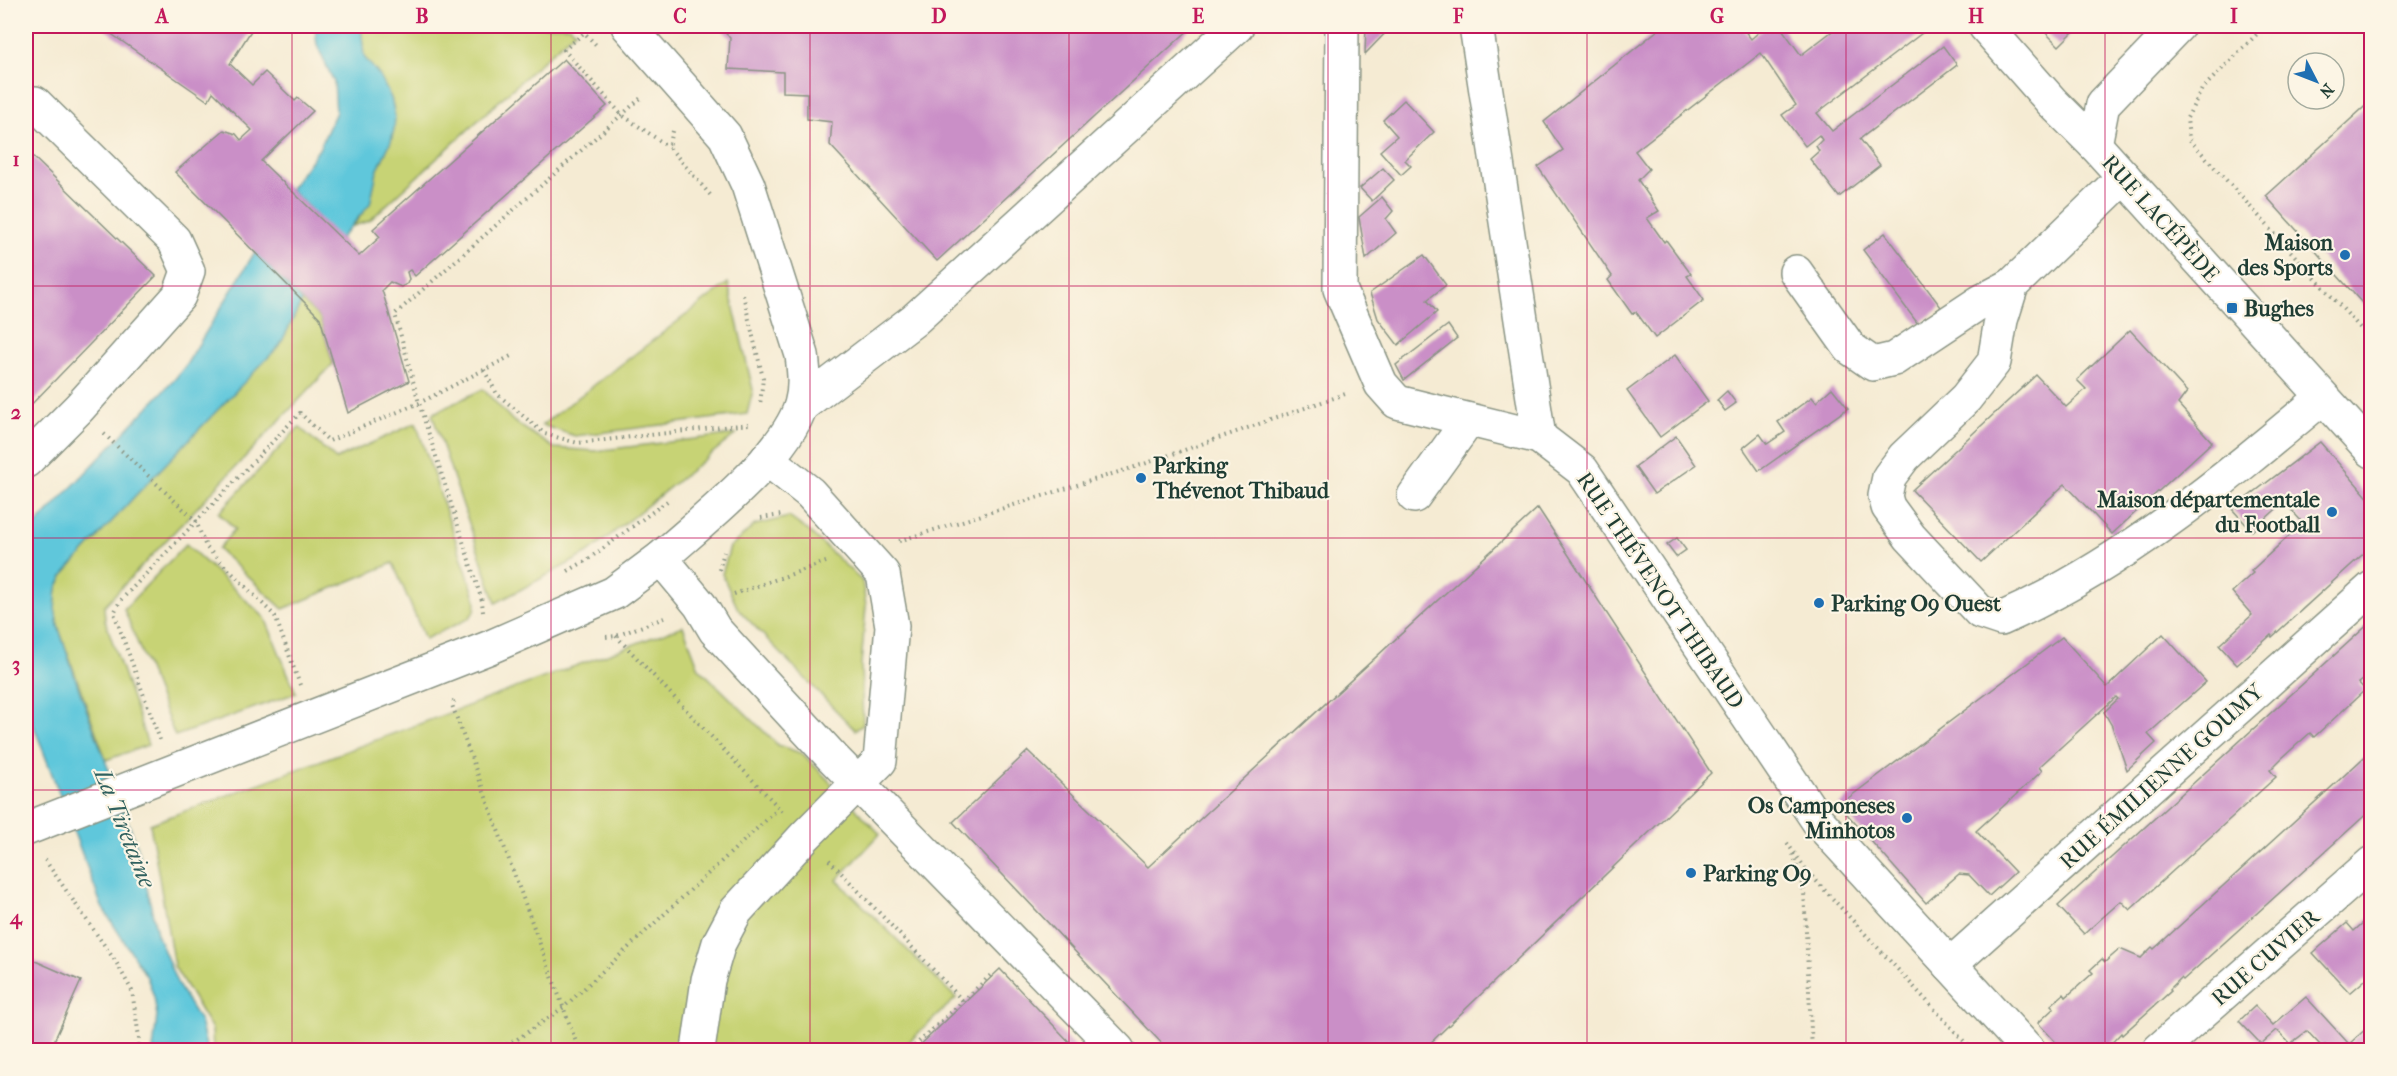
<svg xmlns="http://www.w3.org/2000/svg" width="2397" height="1076" viewBox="0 0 2397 1076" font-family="'IM FELL French Canon',serif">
<rect width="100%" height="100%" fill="#fcf5e5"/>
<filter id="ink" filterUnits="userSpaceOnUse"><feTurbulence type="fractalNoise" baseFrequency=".0167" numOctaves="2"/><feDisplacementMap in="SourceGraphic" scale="12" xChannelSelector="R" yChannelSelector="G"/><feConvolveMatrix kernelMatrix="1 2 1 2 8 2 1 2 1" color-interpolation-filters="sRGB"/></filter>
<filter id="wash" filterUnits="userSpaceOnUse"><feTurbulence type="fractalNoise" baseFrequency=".008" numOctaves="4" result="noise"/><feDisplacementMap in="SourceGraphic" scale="24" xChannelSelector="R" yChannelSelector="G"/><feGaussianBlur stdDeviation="1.35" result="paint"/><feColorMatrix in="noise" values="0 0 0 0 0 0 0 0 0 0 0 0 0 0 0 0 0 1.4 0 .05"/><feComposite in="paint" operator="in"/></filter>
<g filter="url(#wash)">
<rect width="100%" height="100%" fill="#f5ebd3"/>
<g fill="#c7d374" stroke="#738854" stroke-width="1.5">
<path d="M361,26H570L575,31L369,221L353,226L370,203L377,171L391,141L394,129V109L391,98L379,75L364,57Z"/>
<path d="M728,283L753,390L747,414L575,436L542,425Z"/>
<path d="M302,301L320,318L333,364L104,606L105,620L148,745L106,760L58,626L55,608L57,588L65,573L134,497L280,345Z"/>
<path d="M483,389L513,421L554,448L595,451L736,434L588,553L496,603L432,414Z"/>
<path d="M416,423L476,600L475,611L468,619L425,639L393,563L283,609L218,549L235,529L219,513L299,427L336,459Z"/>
<path d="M789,517L811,533L862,581L866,606L861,665L863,725L855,730L738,609L722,574L730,547L755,525Z"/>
<path d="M186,544L265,618L296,693L175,736L124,609Z"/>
<path d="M683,626L699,668L778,745L803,754L880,834L837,880L956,998L900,1050H213L212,1029L174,966L150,824Z"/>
</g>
<g fill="#5fc7db" stroke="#3f8288" stroke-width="1.5">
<path d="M315,26H361L364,57L379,75L391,98L395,116L394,129L391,141L377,171L370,204L340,239L290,189L319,149L336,112L334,82L317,45Z"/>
<path d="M255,252L302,301L280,345L134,497L65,573L57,588L55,608L58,626L80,692L139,852L157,934L178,985L200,1021L207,1050H153L157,1016L154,997L147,977L102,907L26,705V535L175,379L186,365Z"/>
</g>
<g id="blocks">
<g fill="#ca8fc7">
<path d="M100,26H254L230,64L252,85L265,72L295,101L298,98L313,111L261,161L359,256L380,237L373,229L564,59L607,106L415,276L410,270L407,272L409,279L407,284L401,287L390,282L382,290L409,381L348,413L320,318L175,172L224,130L236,134L241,140L252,130L213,92L208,101Z"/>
<path d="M719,26H1193L937,261L830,145L832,122L807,119V93L783,92V72L728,69L730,38Z"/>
<path d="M1366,26H1392L1365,54Z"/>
<path d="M1663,26H1741L1751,39L1766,26H1780L1801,55L1839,26H1929L1930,27L1817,113L1832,131L1943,46L1957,65L1860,139L1880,165L1839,197L1810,159L1819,151L1816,146L1822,140L1819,135L1805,146L1782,115L1796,105L1761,53L1635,151L1649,169L1638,180L1659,211L1647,218L1664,242L1666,240L1691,274L1687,276L1704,300L1655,338L1636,312L1632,314L1608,280L1612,276L1538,167L1563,150L1544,122Z"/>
<path d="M2039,26H2079L2059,46Z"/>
<path d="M1404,100L1434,132L1405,160L1411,166L1401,175L1380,151L1397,136L1383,120Z"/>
<path d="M2372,100V314L2266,196Z"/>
<path d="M26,150L156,276L26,410Z"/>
<path d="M1383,168L1394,180L1372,201L1360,188Z"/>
<path d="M1382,197L1393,211L1386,219L1396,233L1366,259L1359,217Z"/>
<path d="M1885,233L1941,307L1918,324L1863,250Z"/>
<path d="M1424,255L1446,285L1427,300L1437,312L1398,345L1378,319L1370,293Z"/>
<path d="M1448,325L1457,338L1404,380L1396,365Z"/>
<path d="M2130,330L2187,392L2178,404L2212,442L2112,534L2065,484L1981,562L1912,490L2036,375L2066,407L2086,389L2077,380Z"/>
<path d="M1675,355L1708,401L1660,437L1627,391Z"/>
<path d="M1832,388L1848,408L1759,471L1743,448L1760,434L1767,444L1785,432L1778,422L1812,397L1816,402Z"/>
<path d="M1727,391L1736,403L1725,411L1717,400Z"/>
<path d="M1676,436L1696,465L1654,494L1635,467Z"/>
<path d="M2320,442L2372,502V546L2272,637L2271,635L2237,665L2219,645L2252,615L2232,592L2253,573L2251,571L2303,523L2284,502L2252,531L2232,509Z"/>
<path d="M1538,508L1711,773L1423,1050H1168L953,822L1028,751L1148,867Z"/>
<path d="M1677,538L1686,550L1676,557L1667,545Z"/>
<path d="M2372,621V673L2359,683L2365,690L2314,737L2310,733L2282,758L2270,770L2276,777L2130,910L2121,901L2084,934L2058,906Z"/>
<path d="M2163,634L2206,682L2148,734L2156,743L2127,770L2112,726L2104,712L2118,699L2116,697L2039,767L2042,771L1976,831L2015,872L1989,896L1969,875L1959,874L1926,903L1839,805L2062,637L2107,687Z"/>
<path d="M2372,750V809L2183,980L2181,978L2170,989L2171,991L2122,1035L2121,1033L2105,1050H2063L2038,1023L2054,1008L2051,1005L2064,994L2066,997L2093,973L2090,970L2102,959L2105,962L2120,949L2141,958L2152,947L2154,949Z"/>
<path d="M2372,915V974L2350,993L2313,953L2347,923L2354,931Z"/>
<path d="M26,957L81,981L50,1050H26Z"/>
<path d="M1000,969L1077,1050H915Z"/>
<path d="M2306,997L2349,1044L2368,1027L2372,1031V1050H2330L2325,1045L2322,1047L2307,1031L2290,1044L2277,1030L2261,1044L2239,1021L2255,1006L2273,1025Z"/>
</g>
</g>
</g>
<g filter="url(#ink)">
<use href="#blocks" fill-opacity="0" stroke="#8a9484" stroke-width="1.5"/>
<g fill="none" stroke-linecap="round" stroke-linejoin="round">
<g stroke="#8a9484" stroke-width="36">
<g id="minor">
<path d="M628,26L725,136L748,185L802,355C804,372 806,388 801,405C785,457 702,521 661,558"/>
<path d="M1342,26L1340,289L1381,384L1397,402L1539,437L1582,470L1818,821L2028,1050"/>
<path d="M1476,26L1539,437"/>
<path d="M1985,26L2052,102L2095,145L2372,451"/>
<path d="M2095,145L2103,104L2178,26"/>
<path d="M2124,177L2012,285L2001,320L1994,362L1966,398L1904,457L1889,477L1885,496L1888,507L1910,537L1980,612L2001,619C2121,566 2223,481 2322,398"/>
<path d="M1796,272L1850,348L1873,364L1894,359L1980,302L2012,285"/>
<path d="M801,406L914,320L1237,26"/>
<path d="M26,461L79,408L179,296L188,271L174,240L35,103"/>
<path d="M1414,496L1468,421"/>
<path d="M26,829L488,648L614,593L661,558L700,605L715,630L833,758L1118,1050"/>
<path d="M1950,965L2372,588"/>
<path d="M698,1050L708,980L719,943L736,911L805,836L880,761L892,626L883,574L810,493L767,459"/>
<path d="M2159,1050L2372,863"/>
</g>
</g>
<g stroke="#8a9484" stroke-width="4" stroke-dasharray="1.5 4.5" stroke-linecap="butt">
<path d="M578,26L597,46"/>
<path d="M592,26L564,50L622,115L669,147"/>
<path d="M2265,26L2202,89L2187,118L2189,139L2372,341"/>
<path d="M673,131L669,147L712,197"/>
<path d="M743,295L763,378L760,405"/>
<path d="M484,370L497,394L545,434L578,443L749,424"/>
<path d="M104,434L196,521L206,547L275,616L300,685"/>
<path d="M761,518L781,515"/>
<path d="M899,541L1144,464L1348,393"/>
<path d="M719,570L724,552"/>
<path d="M568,571L587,560L670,499"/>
<path d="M734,594L826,562"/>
<path d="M483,612L482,601L419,403L395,314L642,97"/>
<path d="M616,636L782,811"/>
<path d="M606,637L616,636L664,618"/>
<path d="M454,701L452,705L579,1050"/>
<path d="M160,740L114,613L120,601L300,413L329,441L419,403L511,356"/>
<path d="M1787,843L1808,872L1972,1050"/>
<path d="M1793,854L1804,891L1812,1050"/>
<path d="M45,860L116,962L132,991L139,1037L138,1050"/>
<path d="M829,860L963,1001"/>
<path d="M496,1050L516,1040L564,1007L777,810"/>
<path d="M910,1050L993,973"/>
</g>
<use href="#minor" stroke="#fff" stroke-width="33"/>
</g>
</g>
<path fill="none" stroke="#c2185b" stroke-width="1.5" stroke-opacity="0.55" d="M292,26V1050M551,26V1050M810,26V1050M1069,26V1050M1328,26V1050M1587,26V1050M1846,26V1050M2105,26V1050M26,286H2372M26,538H2372M26,790H2372"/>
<g fill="#1f6fb2" stroke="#fcf5e5" stroke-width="2">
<circle cx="2345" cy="255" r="6"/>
<rect x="2226" y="302" width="12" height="12" rx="3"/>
<circle cx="1141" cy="478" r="6"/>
<circle cx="2332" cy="512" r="6"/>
<circle cx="1819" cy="603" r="6"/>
<circle cx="1907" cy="818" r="6"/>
<circle cx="1691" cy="873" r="6"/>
</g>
<g text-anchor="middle" stroke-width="4.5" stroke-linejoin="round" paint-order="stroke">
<g font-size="22" fill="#1f3d34" stroke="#fcf5e5">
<text transform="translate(2161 218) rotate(48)" y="8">RUE LACÉPÈDE</text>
<text transform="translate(1661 590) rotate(56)" y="8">RUE THÉVENOT THIBAUD</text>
<text transform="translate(2161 776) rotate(-42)" y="8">RUE ÉMILIENNE GOUMY</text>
<text transform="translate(2265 957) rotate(-41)" y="8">RUE CUVIER</text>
</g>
<g font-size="22" font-weight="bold" fill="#1f3d34" stroke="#fcf5e5" text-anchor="start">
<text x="2333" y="250" text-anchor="end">Maison<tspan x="2333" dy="25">des Sports</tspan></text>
<text x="2244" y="316">Bughes</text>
<text x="1153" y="473">Parking<tspan x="1153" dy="25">Thévenot Thibaud</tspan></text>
<text x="2320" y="507" text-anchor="end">Maison départementale<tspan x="2320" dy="25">du Football</tspan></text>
<text x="1831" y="611">Parking O9 Ouest</text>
<text x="1895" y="813" text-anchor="end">Os Camponeses<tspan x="1895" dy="25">Minhotos</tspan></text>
<text x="1703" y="881">Parking O9</text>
</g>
<g font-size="24" font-style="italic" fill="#2f605e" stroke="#fcf5e5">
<text transform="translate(125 828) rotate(68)" y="8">La Tiretaine</text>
</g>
</g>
<rect width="2397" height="1076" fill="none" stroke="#fcf5e5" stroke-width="66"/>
<g transform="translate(2316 81) rotate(132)"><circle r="28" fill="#fcf5e5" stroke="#a4ab9e" stroke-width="1.5"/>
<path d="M0-4.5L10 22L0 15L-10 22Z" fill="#1f6fb2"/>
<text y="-9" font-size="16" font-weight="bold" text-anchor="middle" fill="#1f3d34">N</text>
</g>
<rect x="33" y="33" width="2331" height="1010" fill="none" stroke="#c2185b" stroke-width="2"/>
<g font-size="20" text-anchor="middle" font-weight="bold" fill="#c2185b">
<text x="162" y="23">A</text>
<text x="422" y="23">B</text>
<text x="680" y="23">C</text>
<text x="939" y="23">D</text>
<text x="1198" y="23">E</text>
<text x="1458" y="23">F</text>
<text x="1717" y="23">G</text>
<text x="1976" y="23">H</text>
<text x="2234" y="23">I</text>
<text x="16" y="166">1</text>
<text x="16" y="419">2</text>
<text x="16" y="671">3</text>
<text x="16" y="924">4</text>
</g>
</svg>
